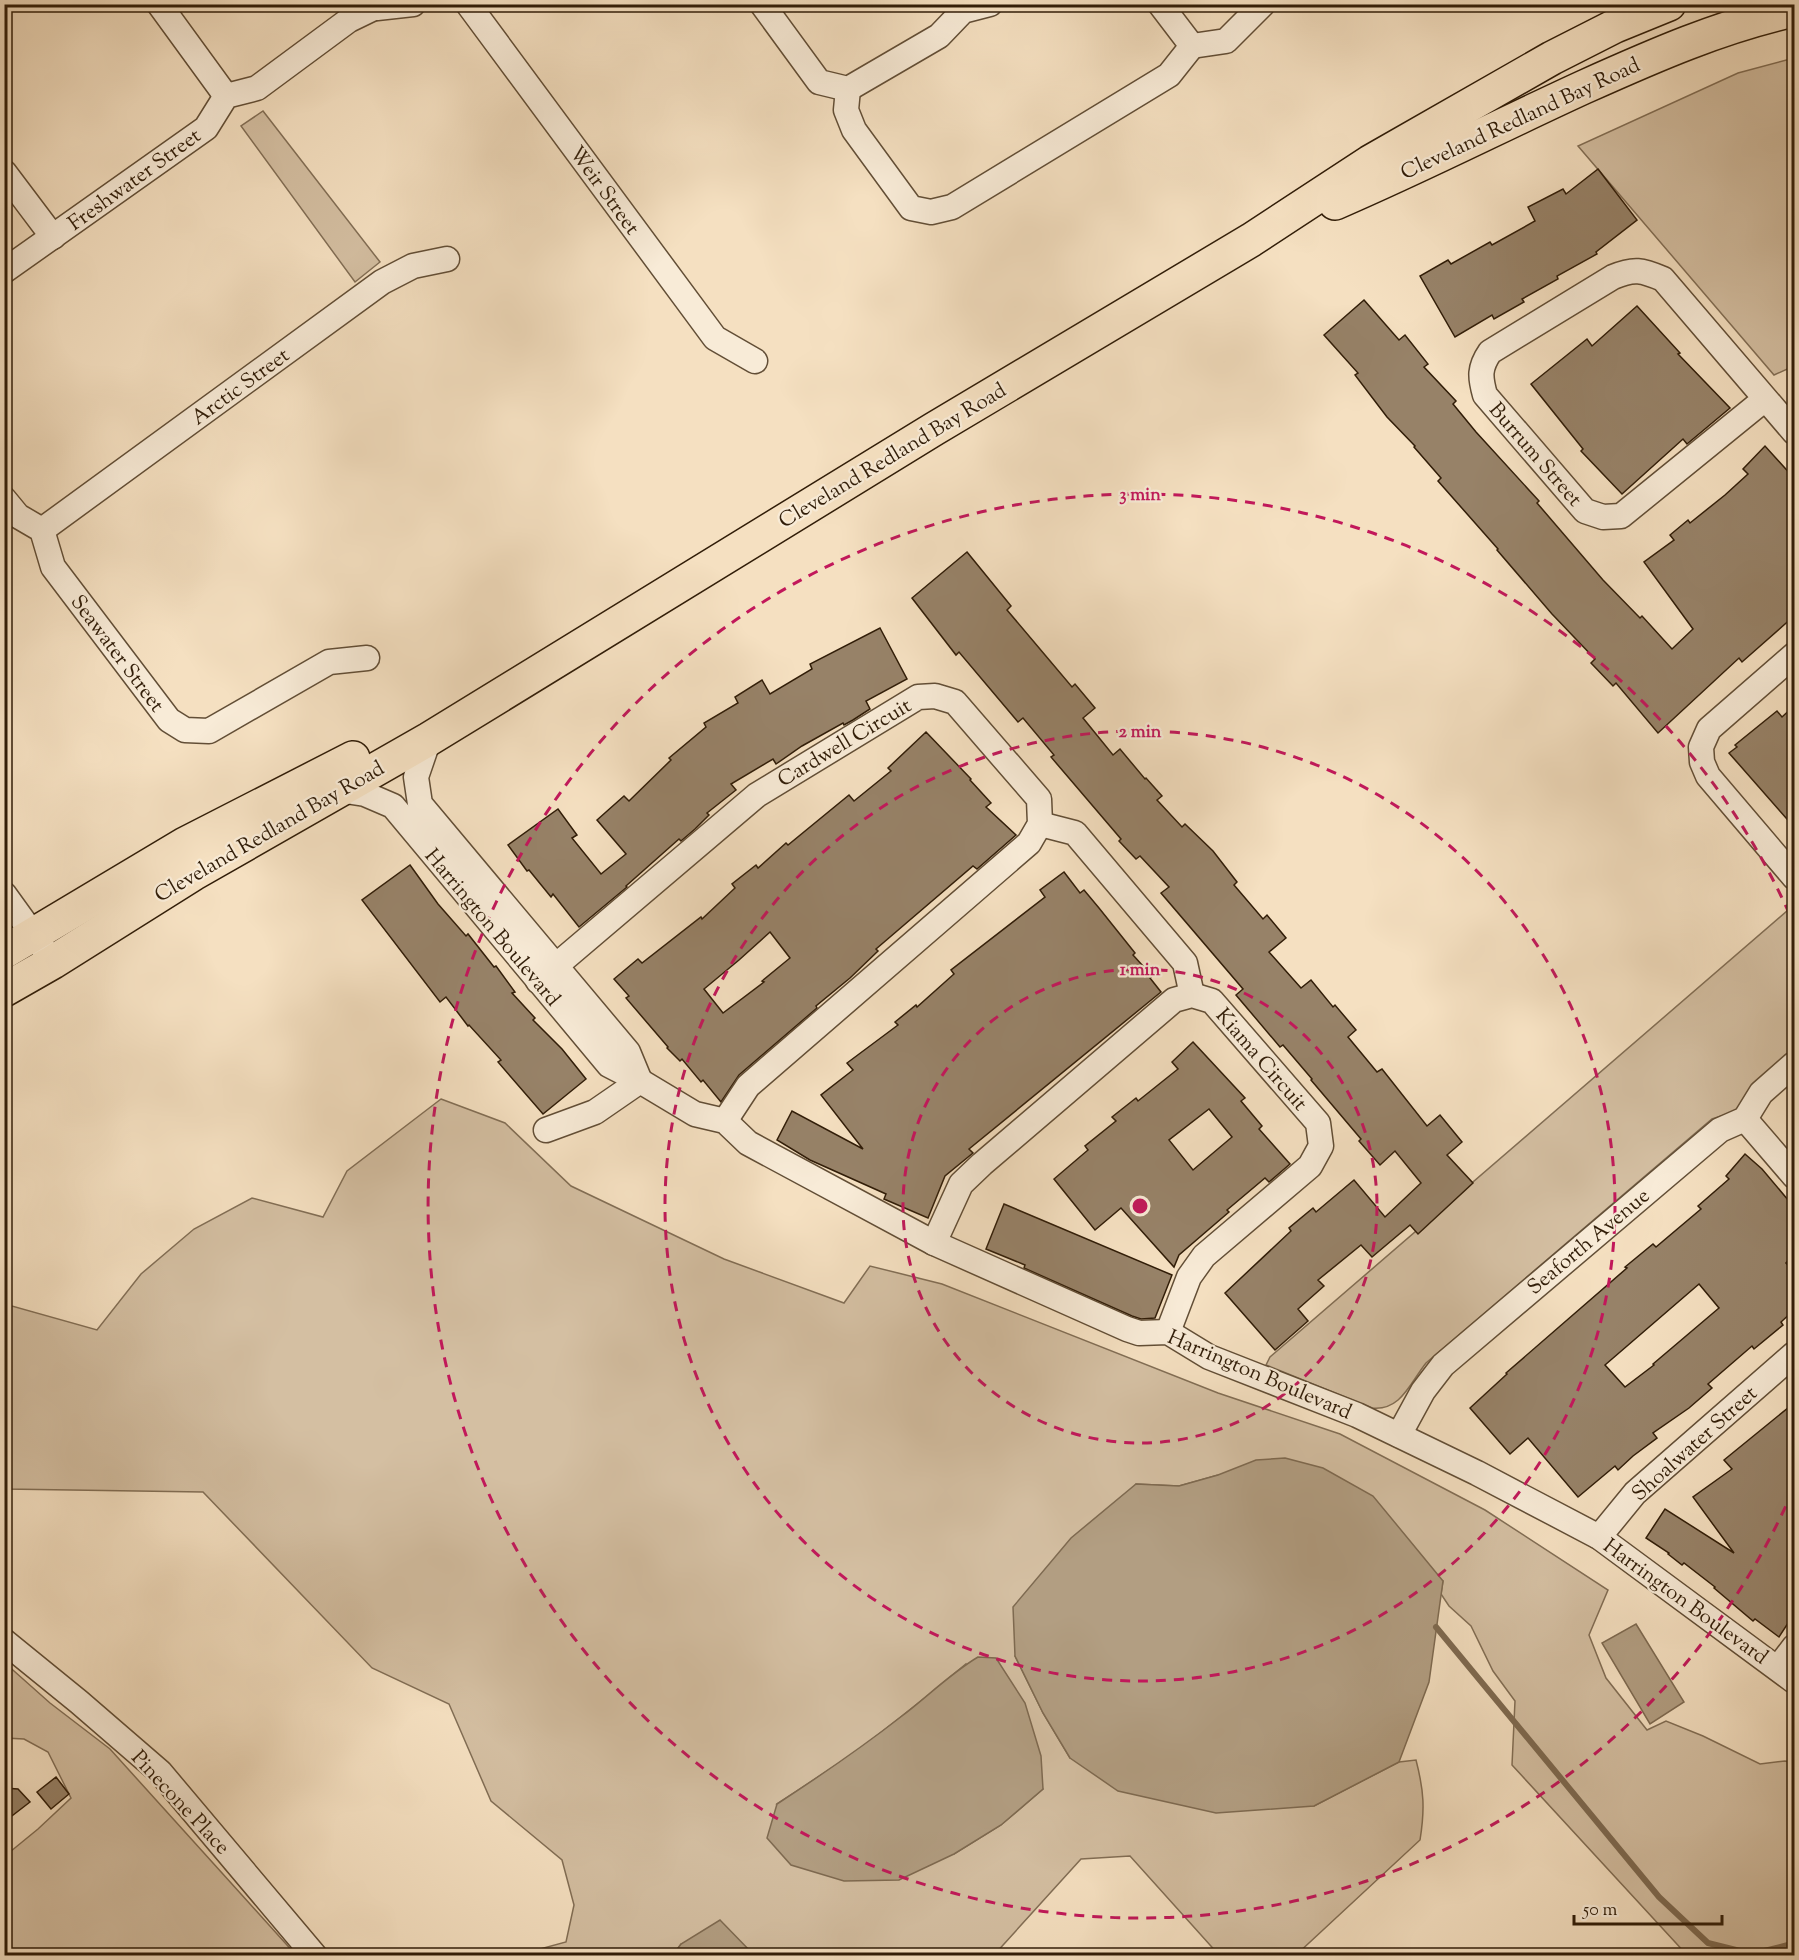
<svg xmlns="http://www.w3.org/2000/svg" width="1799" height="1960" viewBox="0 0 1799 1960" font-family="'Sorts Mill Goudy',serif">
<rect width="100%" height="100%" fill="#f5e0c1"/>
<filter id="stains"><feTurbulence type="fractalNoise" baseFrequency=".00333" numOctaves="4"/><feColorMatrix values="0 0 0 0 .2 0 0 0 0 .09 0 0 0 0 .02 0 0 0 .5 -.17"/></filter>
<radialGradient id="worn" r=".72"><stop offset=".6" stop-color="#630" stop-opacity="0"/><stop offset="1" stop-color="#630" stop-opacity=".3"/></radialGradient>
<g fill="#d4bfa2" stroke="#826e55" stroke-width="1.5" fill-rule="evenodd">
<path d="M1794,58V366L1774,375L1578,146L1738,73Z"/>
<path d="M263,111L380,262L355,282L241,126Z"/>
<path d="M1794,905V1048L1754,1083L1743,1104L1734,1112L1712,1119L1426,1363C1410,1383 1401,1411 1372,1408L1266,1365L1270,1357Z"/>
<path d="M441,1099L505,1123L571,1186L724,1259L844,1303L870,1266L942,1284L1218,1393L1340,1434L1485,1510L1608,1590L1589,1635L1606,1678L1647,1730L1666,1721L1703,1736L1760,1764L1785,1761L1794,1763V1955H1687L1512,1765L1515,1701L1493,1671L1471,1626L1449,1606L1441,1594L1443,1581L1218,1475L1179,1486L1136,1484L1015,1656L1043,1713L1070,1758L1314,1806L1399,1762L1416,1760C1424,1791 1425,1809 1420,1840L1296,1955H1219L1130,1856L1081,1859L994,1955H754L681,1944L673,1955H518L566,1942L574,1905L562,1860L491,1801L449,1704L372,1668L203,1492L5,1489L4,1312L12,1306L97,1330L141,1274L194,1229L252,1198L323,1217L347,1171ZM966,1664L1043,1789L1001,1825L954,1854L777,1804L856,1752L926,1697Z"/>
<path d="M5,1663L50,1703L110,1749L296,1955H5V1856L38,1829L71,1798L48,1752L24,1739L5,1738Z"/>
</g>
<g fill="#b29e82" stroke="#7e6a51" stroke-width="1.5">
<path d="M1285,1458L1323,1468L1373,1496L1443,1581L1429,1682L1399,1762L1314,1806L1216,1813L1118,1791L1070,1758L1043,1713L1015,1656L1013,1607L1071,1538L1136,1484L1179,1486L1218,1475L1256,1460Z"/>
<path d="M1636,1624L1684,1702L1650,1724L1602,1643Z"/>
<path d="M978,1657L996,1658L1025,1703L1041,1756L1043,1789L1001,1825L954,1854L899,1880L844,1881L791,1865L767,1838L777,1804C820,1776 861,1748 902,1716C927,1697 951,1673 978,1657Z"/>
<path d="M720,1920L754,1955H673L681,1944Z"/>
</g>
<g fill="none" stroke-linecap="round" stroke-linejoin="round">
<path stroke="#7e6a51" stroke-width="6" d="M1436,1627L1659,1897L1708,1943L1752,1954L1788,1945L1794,1949"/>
</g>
<g fill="#978268" stroke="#311d08" stroke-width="1.5" fill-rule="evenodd">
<path d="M1598,169L1637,220L1596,252L1597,254L1557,276L1558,279L1522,299L1524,302L1494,319L1492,315L1455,337L1420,276L1448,260L1451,264L1490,242L1492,245L1535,221L1528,207L1563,189L1566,194Z"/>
<path d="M1364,300L1399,340L1405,335L1428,364L1424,367L1456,401L1453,404L1476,432L1539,501L1537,503L1603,580L1640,618L1642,616L1672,649L1693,629L1644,562L1674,540L1670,535L1688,520L1690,523L1725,495L1748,474L1743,469L1765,446L1794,478V616L1742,662L1739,658L1658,733L1616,683L1613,686L1591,663L1595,659L1552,614L1497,550L1498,549L1438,481L1441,478L1414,447L1415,446L1387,417L1355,375L1358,373L1324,335Z"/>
<path d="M1637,306L1680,353L1678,354L1730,408L1687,444L1683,439L1622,494L1581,451L1583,449L1531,384L1587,339L1592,346Z"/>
<path d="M967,552L1011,606L1007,610L1045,655L1072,687L1075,684L1095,708L1083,718L1113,755L1120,749L1145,779L1146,778L1162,796L1157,800L1182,827L1185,824L1213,851L1237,882L1234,885L1263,919L1267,915L1286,938L1269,952L1301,988L1311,980L1333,1007L1335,1005L1356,1030L1348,1037L1377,1072L1382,1069L1427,1126L1440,1115L1462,1142L1447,1155L1473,1183L1418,1234L1410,1225L1372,1257L1361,1245L1318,1280L1324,1286L1298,1309L1308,1321L1275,1350L1225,1293L1291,1231L1289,1228L1313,1208L1316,1212L1354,1180L1385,1217L1421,1183L1395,1151L1380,1165L1359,1141L1361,1139L1311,1080L1312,1079L1283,1045L1280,1047L1236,995L1243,989L1161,893L1169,887L1140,856L1136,859L1119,841L1121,839L1051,757L1054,755L1023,718L1018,722L959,652L956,655L912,598Z"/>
<path d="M880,628L907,679L866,701L870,709L853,720L844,725L843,723L802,746L776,764L773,759L731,784L736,790L707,813L709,815L695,829L681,841L679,839L626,886L627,887L579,927L553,894L551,897L529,870L527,871L508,845L558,809L577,835L572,838L601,874L626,854L597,820L624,796L629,801L671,760L669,758L706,727L704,723L738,703L735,697L762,680L770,694L812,669L810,664Z"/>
<path d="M1794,706V827L1729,753L1737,747L1735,745L1777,711L1782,717Z"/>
<path d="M926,732L971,779L970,780L991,803L986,807L1016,835L977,869L973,866L876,949L878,951L850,978L816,1006L817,1008L739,1075L721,1102L703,1080L701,1082L682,1059L680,1061L667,1048L668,1047L626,998L629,996L614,979L638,959L642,963L701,917L702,919L735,888L732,884L756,865L758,868L786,843L788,845L849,795L854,801L891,771L888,768ZM770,932L790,958L762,981L764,982L723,1013L704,989L739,960Z"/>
<path d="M410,865L438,904L466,936L468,934L494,967L496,966L515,992L512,993L535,1018L533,1020L562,1049L586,1079L543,1114L498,1062L501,1060L469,1025L468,1026L446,997L440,1002L362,900Z"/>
<path d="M1064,872L1080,893L1084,890L1099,908L1135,953L1133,955L1152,976L1150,978L1161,992L969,1149L973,1153L945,1176L928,1218L884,1199L886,1194L810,1160L777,1140L792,1111L863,1149L821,1095L853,1070L847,1063L898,1025L895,1022L916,1005L917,1007L954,974L951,970L1045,897L1040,890Z"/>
<path d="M1193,1042L1245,1098L1241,1101L1262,1126L1259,1129L1290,1164L1269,1182L1265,1178L1227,1210L1229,1212L1179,1255L1174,1267L1121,1208L1095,1230L1054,1179L1088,1150L1085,1146L1116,1121L1112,1117L1136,1098L1138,1101L1178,1069L1172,1062ZM1209,1109L1232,1137L1193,1170L1169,1140Z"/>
<path d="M1745,1154L1762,1169L1794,1207V1254L1786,1263L1794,1272V1310L1781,1322L1783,1325L1754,1349L1752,1346L1708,1384L1712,1388L1689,1408L1653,1433L1657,1438L1633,1456L1618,1470L1615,1466L1578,1497L1528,1438L1510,1454L1470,1408L1507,1374L1506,1373L1627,1268L1625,1267L1653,1244L1656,1247L1701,1209L1698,1206L1729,1179L1726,1176ZM1699,1284L1719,1308L1653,1364L1654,1365L1625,1387L1605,1365Z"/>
<path d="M1004,1204L1172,1275L1155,1318L1141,1319L1132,1316L1024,1268L1025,1265L986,1249Z"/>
<path d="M1794,1403V1614L1779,1637L1755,1619L1753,1621L1714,1588L1715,1587L1684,1563L1682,1565L1668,1554L1669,1553L1646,1538L1665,1509L1734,1553L1693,1497L1732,1469L1724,1460Z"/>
<path d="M56,1777L69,1794L51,1809L37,1792Z"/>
<path d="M4,1788L18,1789L30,1802L4,1822Z"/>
</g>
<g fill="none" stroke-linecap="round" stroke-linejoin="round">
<g stroke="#624e36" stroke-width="27">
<g id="minor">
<path d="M159,4L226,96"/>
<path d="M468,4L715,338L755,361"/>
<path d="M762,4L819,82L848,89L939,36L963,11L990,4"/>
<path d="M377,8L413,4"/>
<path d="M1192,46L1226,41L1263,4"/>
<path d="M848,89L846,110L854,130L911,208L931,212L952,207L1169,75L1192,46L1160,4"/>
<path d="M4,172L53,237"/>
<path d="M4,271L206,128L226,96L257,88L349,20L382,4"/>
<path d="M1765,399L1621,516L1603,517L1585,511L1485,395C1480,377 1479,368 1490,352L1613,277C1634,268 1642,270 1663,279L1794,432"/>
<path d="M4,499L18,516L42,530L53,567L169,720L185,730L209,731L329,662L367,658"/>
<path d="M42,530L382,282L413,266L447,259"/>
<path d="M1794,655L1709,729L1701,747L1702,762L1708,776L1794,877"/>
<path d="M429,739L416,777L420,804L628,1052L640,1081"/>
<path d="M339,790L365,794L393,806L609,1065L640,1081L695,1114L725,1121L748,1143L934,1243L1127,1329L1139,1333L1168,1332L1209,1357L1357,1415L1477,1473L1599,1537L1794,1681"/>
<path d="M1040,824L1075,833L1185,963L1192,995"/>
<path d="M4,894L43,948"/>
<path d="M538,981L757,795L918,697L935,696L955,702L1039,799L1040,824L1029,843L748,1086L725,1121"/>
<path d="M1745,1119L1794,1176"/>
<path d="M546,1130L595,1112L640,1081"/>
<path d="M934,1243L961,1184L982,1164L1174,1000L1192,995L1212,1001L1318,1123L1321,1146L1310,1166L1204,1256L1189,1277L1168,1332"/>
<path d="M1399,1435L1423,1391L1443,1365L1720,1130L1745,1119L1761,1093L1794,1064"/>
<path d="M1599,1537L1635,1493L1794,1354"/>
<path d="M4,1641L79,1702L160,1772L315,1956"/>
<path d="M1778,1668L1794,1647"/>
</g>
</g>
<g stroke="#311d08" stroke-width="36">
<g id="highway">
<path d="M1335,203C1419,167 1501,125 1584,87C1653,56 1721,26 1794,10"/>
<path d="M4,952L185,844L353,758"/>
<path d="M4,990L53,962L193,874L429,739L934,429L1251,240L1370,162L1552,58L1615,26L1669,4"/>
</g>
</g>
<use href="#minor" stroke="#f8ebd7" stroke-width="24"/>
<use href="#highway" stroke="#f5e0c1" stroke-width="33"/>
</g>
<g fill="none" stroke="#c2185b" stroke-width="3" stroke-dasharray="10 8">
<circle cx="1140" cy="1206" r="237"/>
<circle cx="1140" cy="1206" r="475"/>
<path d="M1793 1490A712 712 0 1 1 1793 922"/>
</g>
<g text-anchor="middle" stroke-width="4.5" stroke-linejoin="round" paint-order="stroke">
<g font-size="21" fill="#311d08" stroke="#f8ebd7">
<text transform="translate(1520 118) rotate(-25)" y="7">Cleveland Redland Bay Road</text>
<text transform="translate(134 179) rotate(-36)" y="7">Freshwater Street</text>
<text transform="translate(605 190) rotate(54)" y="7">Weir Street</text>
<text transform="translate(240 386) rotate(-36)" y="7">Arctic Street</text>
<text transform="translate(1536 454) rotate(49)" y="7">Burrum Street</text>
<text transform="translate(892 455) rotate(-31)" y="7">Cleveland Redland Bay Road</text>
<text transform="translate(118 653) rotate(53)" y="7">Seawater Street</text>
<text transform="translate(844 742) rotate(-31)" y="7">Cardwell Circuit</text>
<text transform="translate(269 831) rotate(-30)" y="7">Cleveland Redland Bay Road</text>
<text transform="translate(493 927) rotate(50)" y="7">Harrington Boulevard</text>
<text transform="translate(1262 1059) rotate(49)" y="7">Kiama Circuit</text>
<text transform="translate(1588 1241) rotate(-40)" y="7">Seaforth Avenue</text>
<text transform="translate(1260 1374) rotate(23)" y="7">Harrington Boulevard</text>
<text transform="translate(1694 1443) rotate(-42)" y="7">Shoalwater Street</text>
<text transform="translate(1686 1601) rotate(36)" y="7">Harrington Boulevard</text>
<text transform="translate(181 1802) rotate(47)" y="7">Pinecone Place</text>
</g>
</g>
<circle cx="1140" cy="1206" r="9" fill="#c2185b" stroke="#f8ebd7" stroke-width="3"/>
<g font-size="18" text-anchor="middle" font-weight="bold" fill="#c2185b" stroke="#f8ebd7" stroke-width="4.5" stroke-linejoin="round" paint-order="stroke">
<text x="1140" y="500">3 min</text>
<text x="1140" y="737">2 min</text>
<text x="1140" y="975">1 min</text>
</g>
<rect width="1799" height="1960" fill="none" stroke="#f5e0c1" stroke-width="24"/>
<rect x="6" y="6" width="1787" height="1948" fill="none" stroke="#311d08" stroke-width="3"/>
<rect x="12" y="12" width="1775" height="1936" fill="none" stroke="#311d08" stroke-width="1.5"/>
<path d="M1574 1915v9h148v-9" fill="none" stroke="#311d08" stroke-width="3"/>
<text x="1583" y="1915" font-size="18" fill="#311d08" stroke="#f8ebd7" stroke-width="4.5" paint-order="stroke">50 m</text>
<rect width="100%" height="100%" filter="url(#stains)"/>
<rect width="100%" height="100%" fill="url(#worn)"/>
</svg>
